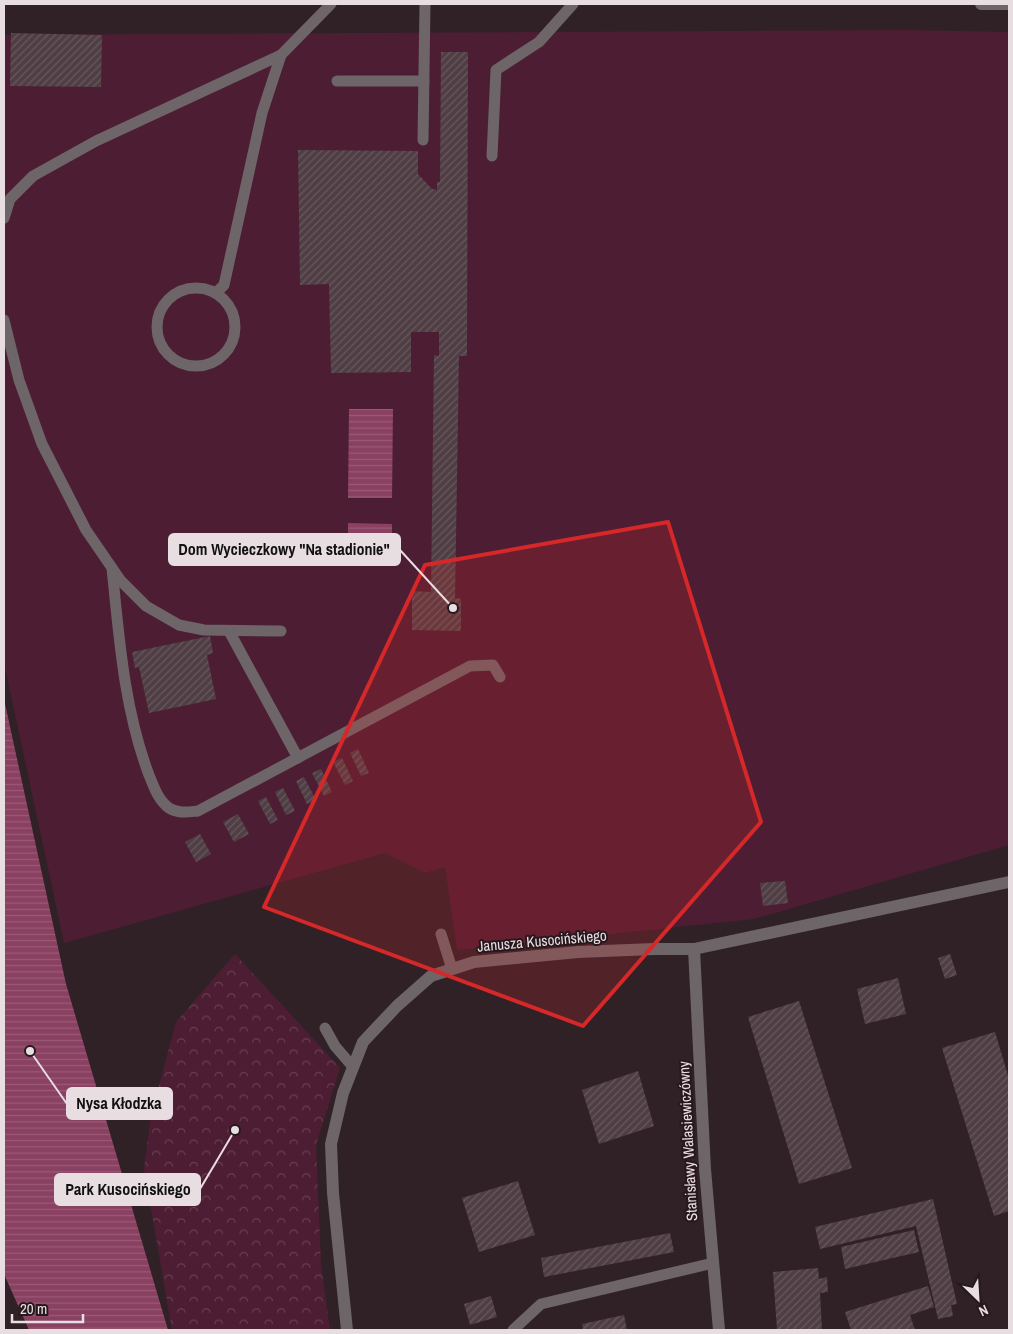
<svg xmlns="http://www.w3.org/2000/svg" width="1013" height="1334" viewBox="0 0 1013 1334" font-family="'Archivo Narrow',sans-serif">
<defs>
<pattern id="park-crowns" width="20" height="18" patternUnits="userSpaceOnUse" patternTransform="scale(1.25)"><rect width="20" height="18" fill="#4d1e33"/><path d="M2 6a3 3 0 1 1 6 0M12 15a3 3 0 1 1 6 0" fill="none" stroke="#673e50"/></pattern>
<pattern id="water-rules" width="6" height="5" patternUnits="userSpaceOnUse" patternTransform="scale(1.25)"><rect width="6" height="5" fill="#8a4061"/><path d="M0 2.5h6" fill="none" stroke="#9a5b77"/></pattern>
<pattern id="building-hatch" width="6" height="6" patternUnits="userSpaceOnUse" patternTransform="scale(1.25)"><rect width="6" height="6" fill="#4f3e44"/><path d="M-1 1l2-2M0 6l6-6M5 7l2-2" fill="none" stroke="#68595f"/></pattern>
</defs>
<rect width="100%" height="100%" fill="#302127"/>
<path fill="url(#park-crowns)" d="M235,954L340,1068L316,1145L321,1265L330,1330H172L144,1168L151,1116L176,1022Z"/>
<path fill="#4d1e33" d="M910,30L1009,32V845L754,919L457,950L445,867L425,873L385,853L64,943L4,663V35Z"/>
<g fill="url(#water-rules)">
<path d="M349,409H393L392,498H348Z"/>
<path d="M348,523L392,524V560L348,559Z"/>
<path d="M4,699L66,984L168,1330H29L4,1274Z"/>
</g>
<g fill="url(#building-hatch)">
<path d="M11,33L102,35L101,87L10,86Z"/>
<path d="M441,52H468L467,356H459L455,598L461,599V631L412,630V591L431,592L434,355L439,356V332H411V372L331,373L329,284L300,285L298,150L418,151V174L432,189L437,190V182H440Z"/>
<path d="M210,636L213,653L207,655L216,699L149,713L139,667L135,668L132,652Z"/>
<path d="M358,749L369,773L361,776L350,753Z"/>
<path d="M342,758L353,781L345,785L333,762Z"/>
<path d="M321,769L332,792L324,796L312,773Z"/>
<path d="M304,777L316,800L307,804L296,781Z"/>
<path d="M283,788L295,811L286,815L275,792Z"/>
<path d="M266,797L278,820L270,824L258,801Z"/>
<path d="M238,814L249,834L234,842L223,822Z"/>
<path d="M200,834L211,854L196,862L185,842Z"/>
<path d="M785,881L788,903L763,906L760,883Z"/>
<path d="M950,954L957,975L945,979L938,958Z"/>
<path d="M898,978L906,1014L865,1024L857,989Z"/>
<path d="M799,1001L852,1168L799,1184L748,1017Z"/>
<path d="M995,1032L1009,1079V1211L994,1216L942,1048Z"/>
<path d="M638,1071L654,1126L599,1144L582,1090Z"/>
<path d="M518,1181L535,1235L479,1252L462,1198Z"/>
<path d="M933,1199L957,1304L951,1305L953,1316L938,1319L916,1226L820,1249L815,1227Z"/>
<path d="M914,1230L919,1252L845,1269L841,1247Z"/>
<path d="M670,1233L674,1252L544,1277L541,1258Z"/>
<path d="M818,1268L819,1279L827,1277L828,1292L820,1293L822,1330H777L773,1272Z"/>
<path d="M928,1286L934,1307L910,1315L915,1330H851L845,1312Z"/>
<path d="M491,1296L497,1317L470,1325L464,1304Z"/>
<path d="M624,1315L627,1330H583L582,1324Z"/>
</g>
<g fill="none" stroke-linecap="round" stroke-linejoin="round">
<g stroke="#6d6568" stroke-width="11">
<path d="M337,81H424"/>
<path d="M423,140L425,4"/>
<path d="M492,156L496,70L539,42L573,4"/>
<path d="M4,218L10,199L33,176L96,141L281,55L331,4"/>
<circle cx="196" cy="327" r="39"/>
<path d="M216,293L224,285L262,113L281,55"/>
<path d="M4,320L19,380L42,444L86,530L121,581L146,606L179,625L204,630L281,631"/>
<path d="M112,568C119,637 124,709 149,775C154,787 158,800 169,808C179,814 188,812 198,811L470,666L493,665L500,677"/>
<path d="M229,631L298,758"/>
<path d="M441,934L452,969"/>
<path d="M325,1028L335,1046L353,1067"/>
<path d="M513,1330L541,1304L713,1263"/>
</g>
<g stroke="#6d6568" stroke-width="12">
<path d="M981,4H1009"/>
<path d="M694,949L705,1169L719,1330"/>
<path d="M347,1330L333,1193L331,1144L343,1093L363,1042L397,1006L431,976L474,962L578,952L654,949H694L1009,882"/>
</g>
</g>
<path fill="#d62828" fill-opacity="0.2" stroke="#d62828" stroke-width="4" stroke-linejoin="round" d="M668,522L761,822L583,1026L264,907L425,565Z"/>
<g text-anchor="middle" stroke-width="4" stroke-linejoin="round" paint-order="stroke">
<g font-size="15" fill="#e8dde1" stroke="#26181d">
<text transform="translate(542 941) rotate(-5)" y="5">Janusza Kusocińskiego</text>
<text transform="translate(688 1141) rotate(-93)" y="5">Stanisławy Walasiewiczówny</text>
</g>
</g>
<path fill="none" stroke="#e8dde1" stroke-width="2" d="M453 608L400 550M30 1051L67 1104M235 1130L200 1189"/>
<g fill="#e8dde1" stroke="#26181d" stroke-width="2">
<circle cx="453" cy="608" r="5"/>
<circle cx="30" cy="1051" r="5"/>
<circle cx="235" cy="1130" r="5"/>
</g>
<g fill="#e8dde1" stroke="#e8dde1" stroke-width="2">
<rect x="169" y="534" width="231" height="31" rx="5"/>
<rect x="67" y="1088" width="105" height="31" rx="5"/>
<rect x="55" y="1174" width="145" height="31" rx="5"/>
</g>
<g font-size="16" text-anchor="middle" font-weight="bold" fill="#111">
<text x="284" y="555">Dom Wycieczkowy "Na stadionie"</text>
<text x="119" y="1109">Nysa Kłodzka</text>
<text x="128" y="1195">Park Kusocińskiego</text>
</g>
<rect width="1013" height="1334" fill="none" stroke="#e8dde1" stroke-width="10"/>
<g transform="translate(978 1299) rotate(155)" stroke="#26181d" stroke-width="4" paint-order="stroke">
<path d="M0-4L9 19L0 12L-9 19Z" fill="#e8dde1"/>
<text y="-8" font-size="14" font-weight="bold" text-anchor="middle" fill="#e8dde1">N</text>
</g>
<path d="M12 1314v8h71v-8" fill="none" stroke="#e8dde1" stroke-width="2.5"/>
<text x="20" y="1314" font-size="15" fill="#e8dde1" stroke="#26181d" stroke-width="4" paint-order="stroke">20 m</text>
</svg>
